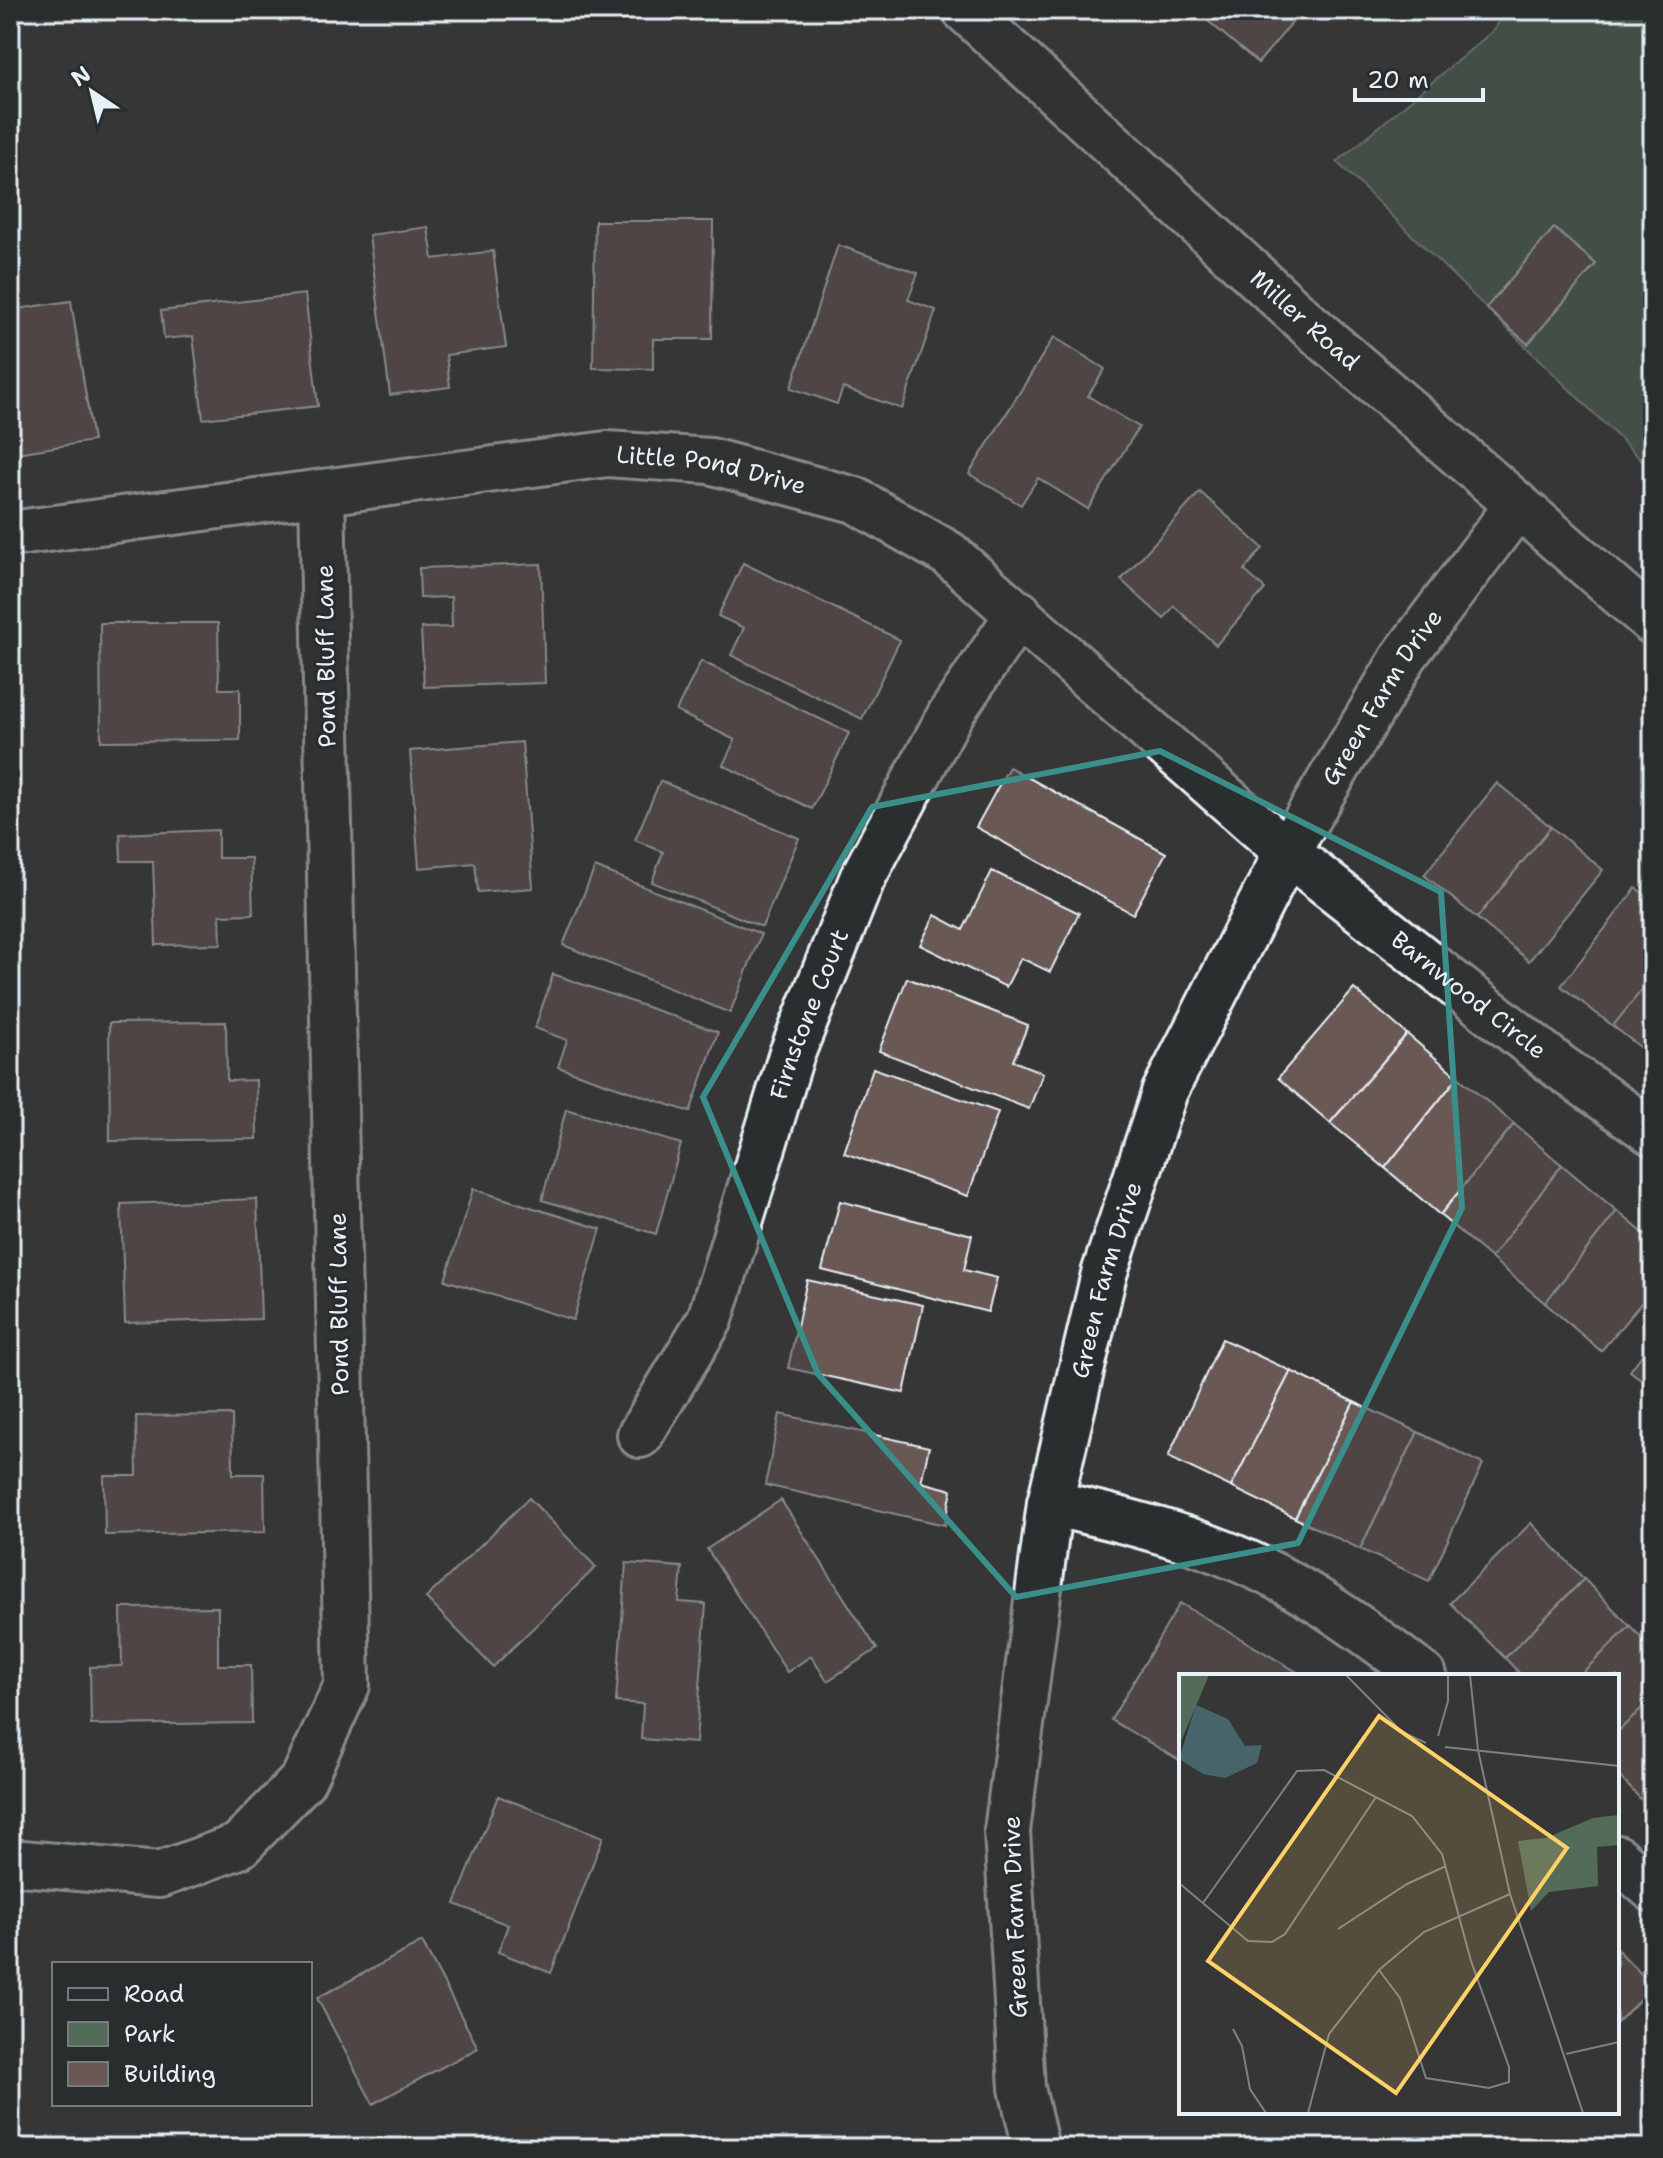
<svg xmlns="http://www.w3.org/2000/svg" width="1663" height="2158" viewBox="0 0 1663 2158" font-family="'Shantell Sans',sans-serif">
<rect width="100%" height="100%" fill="#373636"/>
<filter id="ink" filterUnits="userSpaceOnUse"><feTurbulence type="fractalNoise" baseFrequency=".0125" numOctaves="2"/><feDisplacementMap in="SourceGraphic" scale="16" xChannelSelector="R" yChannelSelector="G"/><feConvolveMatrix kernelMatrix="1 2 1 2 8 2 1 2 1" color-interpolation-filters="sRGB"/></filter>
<g filter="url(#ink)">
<path fill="#536c5a" stroke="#9eaea9" stroke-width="2" d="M1506,10H1653V471L1337,162L1494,30Z"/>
<g fill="#6a5854" stroke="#e8f1f8" stroke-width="2">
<path d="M1195,10H1303L1258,63Z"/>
<path d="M595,221H713L712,339H653V369L593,368Z"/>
<path d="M428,227L433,259L493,251L506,347L446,355L450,387L390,395L369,235Z"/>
<path d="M1554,228L1596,264L1528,344L1486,308Z"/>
<path d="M838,245L918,273L908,300L936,310L902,409L843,388L837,404L791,388Z"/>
<path d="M305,294L318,406L203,419L193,336L164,339L161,311Z"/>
<path d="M71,301L93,441L10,454V310Z"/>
<path d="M1054,337L1105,369L1088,396L1139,427L1088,509L1038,478L1021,505L969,474Z"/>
<path d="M1200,492L1263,548L1244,570L1265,589L1216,645L1174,606L1164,619L1121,580Z"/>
<path d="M743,563L900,640L862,719L731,655L744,628L718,616Z"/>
<path d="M541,564L545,683L424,687L421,628L452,627L451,597L420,598L419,568Z"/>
<path d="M100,623H218L219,689H240V740L101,741Z"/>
<path d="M701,661L849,733L812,809L723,765L735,740L676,711Z"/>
<path d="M522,742L533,888L478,892L475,863L419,868L410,751Z"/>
<path d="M1009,767L1166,853L1133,914L976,827Z"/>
<path d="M660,781L799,838L762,927L652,882L663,852L635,840Z"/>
<path d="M1497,783L1551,827L1477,918L1424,875Z"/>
<path d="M1551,827L1603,870L1529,961L1477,918Z"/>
<path d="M218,830V858H251L253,914L220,915L221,944L156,945L153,861H121L120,834Z"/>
<path d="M595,867L761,934L730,1013L563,945Z"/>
<path d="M992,871L1079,913L1050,972L1021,958L1006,987L920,945L935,915L963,930Z"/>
<path d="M1636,888L1653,901V976L1613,1026L1561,986Z"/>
<path d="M553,974L718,1032L690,1112L558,1067L567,1040L535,1028Z"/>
<path d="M1653,976V1057L1613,1026Z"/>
<path d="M907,978L1028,1025L1013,1061L1043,1073L1029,1109L879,1051Z"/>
<path d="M1354,989L1407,1034L1330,1123L1278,1078Z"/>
<path d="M226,1022L227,1081L256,1080L257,1139L110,1141L109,1023Z"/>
<path d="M1407,1034L1458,1077L1385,1168L1330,1123Z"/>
<path d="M873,1068L998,1112L968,1196L844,1153Z"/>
<path d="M1458,1077L1514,1124L1440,1215L1385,1168Z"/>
<path d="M566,1109L681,1144L656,1234L542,1200Z"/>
<path d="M1514,1124L1562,1165L1491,1258L1440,1215Z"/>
<path d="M1562,1165L1617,1211L1545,1303L1491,1258Z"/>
<path d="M473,1189L601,1229L573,1320L445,1280Z"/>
<path d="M257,1199L261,1319L125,1323L121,1204Z"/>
<path d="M840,1201L972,1235L964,1270L997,1278L988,1312L822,1270Z"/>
<path d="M1617,1211L1653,1241V1289L1601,1351L1545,1303Z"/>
<path d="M807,1280L923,1305L904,1393L788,1368Z"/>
<path d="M1222,1339L1291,1371L1231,1487L1168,1457Z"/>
<path d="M1653,1340V1388L1630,1371Z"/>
<path d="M1291,1371L1354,1402L1295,1518L1231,1487Z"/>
<path d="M1354,1402L1418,1432L1360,1549L1295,1518Z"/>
<path d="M780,1414L929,1447L921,1482L952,1490L945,1525L765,1485Z"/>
<path d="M232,1415L233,1474H264L265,1532L105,1535L104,1476H137L136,1416Z"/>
<path d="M1418,1432L1483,1464L1429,1581L1360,1549Z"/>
<path d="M529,1498L596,1567L493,1667L426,1598Z"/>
<path d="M781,1500L877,1649L827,1681L811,1656L787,1672L707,1549Z"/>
<path d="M1531,1523L1584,1579L1505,1658L1450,1603Z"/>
<path d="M626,1563L682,1567L679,1602L706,1604L696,1743L641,1739L643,1704L616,1702Z"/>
<path d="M1584,1579L1630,1626L1579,1676H1522L1505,1658Z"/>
<path d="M1180,1603L1304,1676H1181V1761L1111,1720Z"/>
<path d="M218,1607V1665H251L252,1723L91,1725L90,1667L122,1666L121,1608Z"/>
<path d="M1630,1626L1653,1649V1697L1617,1733V1676H1579Z"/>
<path d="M1653,1697V1808L1651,1810L1617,1774V1733Z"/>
<path d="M498,1796L603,1837L551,1973L498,1952L508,1925L455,1904Z"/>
<path d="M10,1936H19L10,2060Z"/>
<path d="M422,1942L478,2048L373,2104L317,1998Z"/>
<path d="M1617,1949L1653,1986L1617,2023Z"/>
</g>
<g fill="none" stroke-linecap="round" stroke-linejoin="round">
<g stroke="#e8f1f8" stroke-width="50">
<g id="minor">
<path id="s1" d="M965,10L1308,324L1653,622"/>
<path id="s2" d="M10,534L607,454L710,461L855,500L949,554L1287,852L1560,1067L1653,1133"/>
<path id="s3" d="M640,1435L710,1319L791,1056L862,879L950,715L1019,613"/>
<path d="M1050,1503C1132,1521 1220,1544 1293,1586C1339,1612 1382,1644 1424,1676"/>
<path d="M1617,1858L1653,1889"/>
<path d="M10,1862L159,1875L239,1846L303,1780L347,1685L322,492"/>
<path id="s4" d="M1036,2148L1022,2088L1007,1831L1050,1503L1104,1274L1165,1091L1287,852L1405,655L1516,507"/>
</g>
</g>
<use href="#minor" stroke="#2a2d2e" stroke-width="44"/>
</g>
</g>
<path d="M0 0H1663V2158H0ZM1160,751L1441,892L1462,1208L1298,1543L1016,1597L818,1374L703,1097L872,807Z" fill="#373636" fill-opacity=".55" fill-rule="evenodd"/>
<path fill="none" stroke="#3a8f8a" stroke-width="6" stroke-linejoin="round" d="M1160,751L1441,892L1462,1208L1298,1543L1016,1597L818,1374L703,1097L872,807Z"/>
<g text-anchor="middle" stroke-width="6" stroke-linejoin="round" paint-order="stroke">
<g font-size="24" fill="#e8f1f8" stroke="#2a2d2e">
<text dy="8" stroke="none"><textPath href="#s1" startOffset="460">Miller Road</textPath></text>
<text dy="8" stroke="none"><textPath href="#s2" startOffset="708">Little Pond Drive</textPath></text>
<text transform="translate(326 656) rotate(-91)" y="8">Pond Bluff Lane</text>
<text dy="8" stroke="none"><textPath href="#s4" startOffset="1528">Green Farm Drive</textPath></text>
<text dy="8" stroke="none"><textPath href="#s2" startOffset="1646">Barnwood Circle</textPath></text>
<text dy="8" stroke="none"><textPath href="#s3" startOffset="456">Firnstone Court</textPath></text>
<text dy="8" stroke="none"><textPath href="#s4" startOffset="880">Green Farm Drive</textPath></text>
<text transform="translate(339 1304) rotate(-91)" y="8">Pond Bluff Lane</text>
<text transform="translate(1015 1917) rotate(-92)" y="8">Green Farm Drive</text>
</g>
</g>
<g transform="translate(1179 1674)">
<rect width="440" height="440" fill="#373636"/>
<path d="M0,1H30L0,72ZM440,141V171L418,173L419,212L370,218L352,237L339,167L367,164L414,144Z" fill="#536c5a"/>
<path d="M17,31L49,45L66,72L83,71L78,89L46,104L24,100L0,85Z" fill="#47646b"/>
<path fill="none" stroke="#7e8184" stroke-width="2" d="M167,1L223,58L247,69M291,1L299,76L331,220L404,439M259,62L269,27V1M266,73L440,92M0,209L69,267L93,268L106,260L197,123M24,229L118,97L145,96L233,142L263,180L292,287L330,393V408L310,414L247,404L221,324L200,296M159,255L228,210L267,192M54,355L63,372L71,415L87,439M387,380L440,368M129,439L150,360L200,296L245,258L331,220"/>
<path fill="#ffd166" fill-opacity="0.15" stroke="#ffd166" stroke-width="4" d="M200,42L388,174L217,419L29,287Z"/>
<rect width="440" height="440" fill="none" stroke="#e8f1f8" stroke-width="4"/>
</g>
<rect width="1663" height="2158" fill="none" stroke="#2a2d2e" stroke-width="40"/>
<rect x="20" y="20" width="1623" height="2118" fill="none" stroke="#e8f1f8" stroke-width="3" filter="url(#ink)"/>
<rect x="52" y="1962" width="260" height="144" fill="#2a2d2e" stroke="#767b7f" stroke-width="2"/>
<rect x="68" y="1988" width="40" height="12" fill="#2a2d2e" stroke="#767b7f" stroke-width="2"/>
<text x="124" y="2002" font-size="24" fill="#e8f1f8">Road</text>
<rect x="68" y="2022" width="40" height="24" fill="#536c5a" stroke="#767b7f" stroke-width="2"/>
<text x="124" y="2042" font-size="24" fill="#e8f1f8">Park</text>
<rect x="68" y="2062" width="40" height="24" fill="#6a5854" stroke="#767b7f" stroke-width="2"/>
<text x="124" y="2082" font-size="24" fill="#e8f1f8">Building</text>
<g transform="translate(92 92) rotate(325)" stroke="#2a2d2e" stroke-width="6" paint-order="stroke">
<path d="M0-6L14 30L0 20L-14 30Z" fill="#e8f1f8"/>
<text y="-12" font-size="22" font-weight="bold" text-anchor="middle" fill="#e8f1f8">N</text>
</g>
<path d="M1355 88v12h128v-12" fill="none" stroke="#e8f1f8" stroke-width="4"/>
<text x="1367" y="88" font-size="24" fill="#e8f1f8" stroke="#2a2d2e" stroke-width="6" paint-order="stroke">20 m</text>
</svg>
